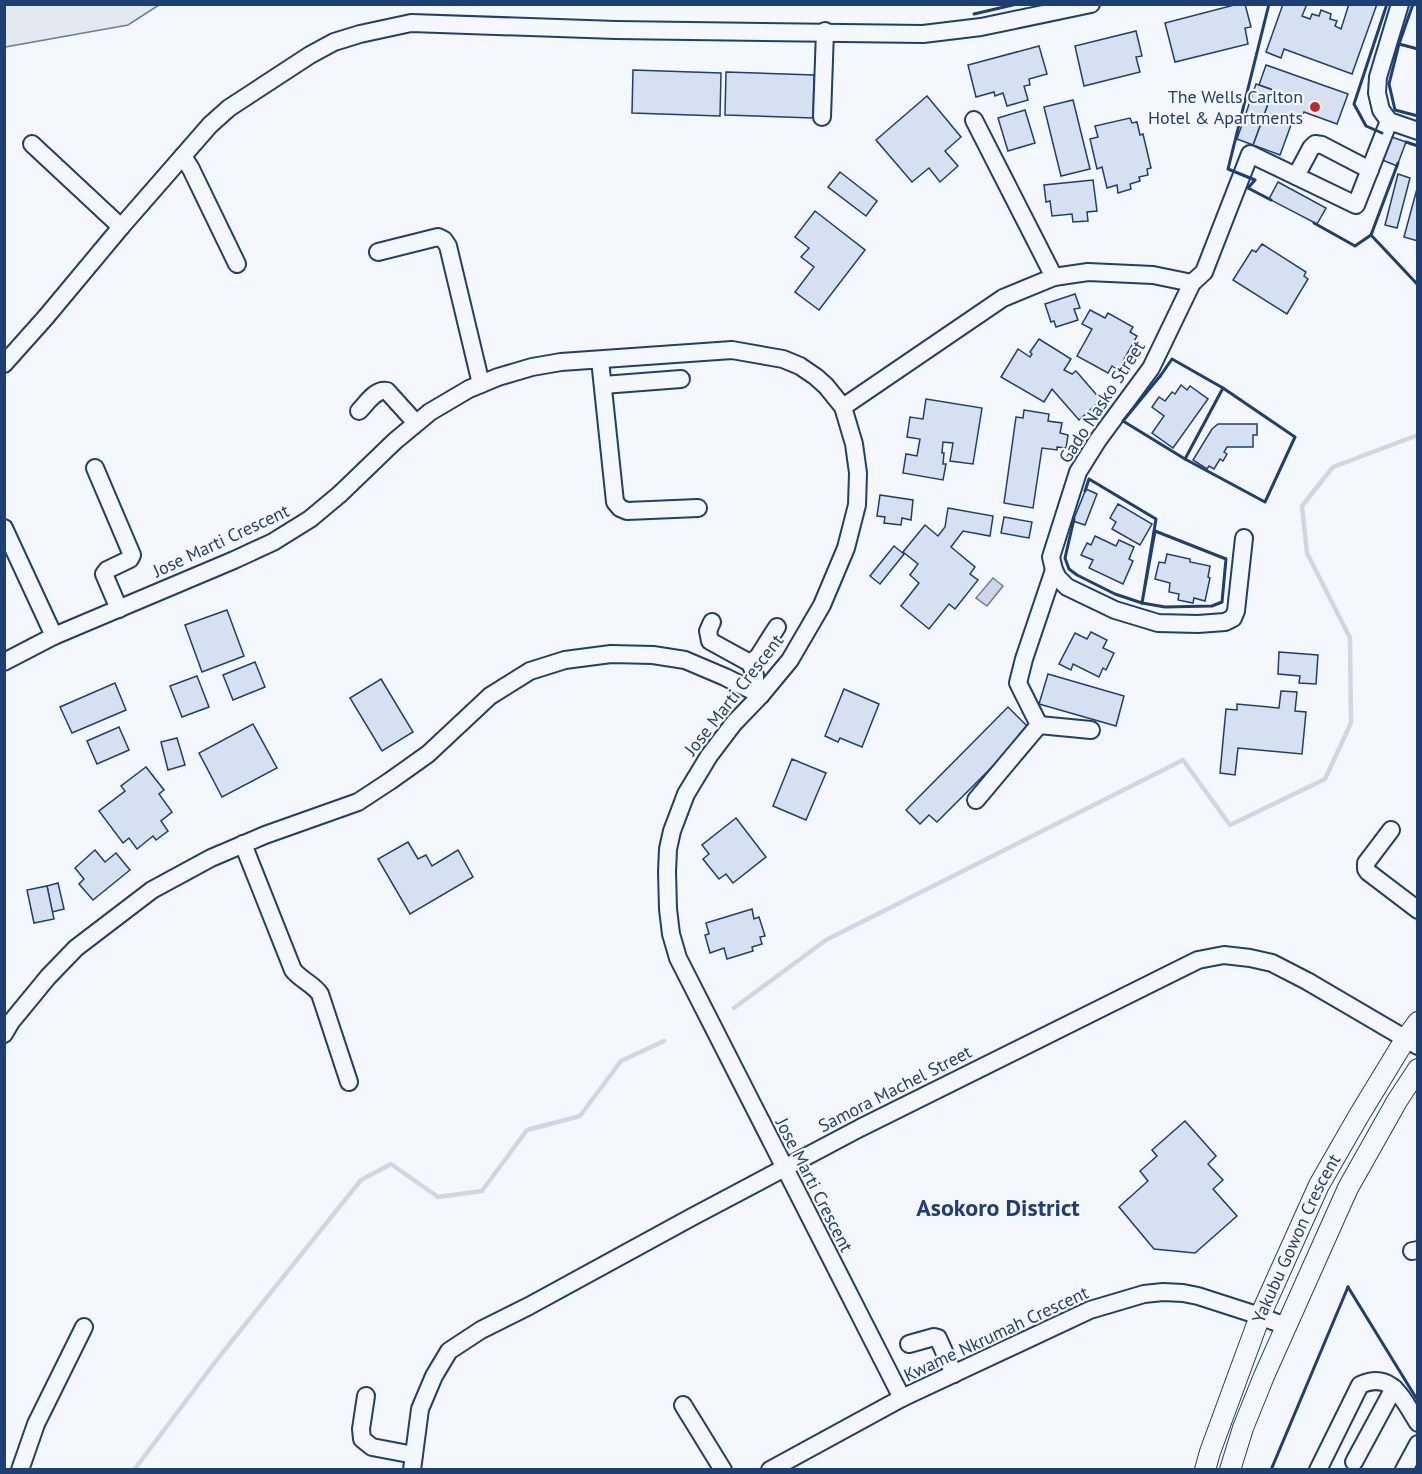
<svg xmlns="http://www.w3.org/2000/svg" width="1422" height="1474" viewBox="0 0 1422 1474" font-family="'PT Sans',sans-serif">
<rect width="100%" height="100%" fill="#f4f7fb"/>
<path fill="#e3e9f0" stroke="#687fa3" stroke-width="1.5" d="M5,4H159V5L128,25L5,47Z"/>
<path fill="#cfd7e4" stroke="#687fa3" stroke-width="1.5" d="M993,578L1003,586L987,606L976,598Z"/>
<g fill="none" stroke-linecap="round" stroke-linejoin="round">
<g stroke="#cfd7e4" stroke-width="4.5">
<path d="M734,1008L826,940L1183,760L1230,825L1325,779L1351,723L1350,638L1307,553L1302,506L1333,467L1418,435"/>
<path d="M134,1470L219,1357L361,1180L391,1164L438,1197L482,1191L527,1130L580,1116L621,1061L664,1041"/>
</g>
</g>
<g fill="#d5e0f0" stroke="#1d3f73" stroke-width="1.5">
<path d="M1238,4H1245L1251,27L1245,28L1248,44L1175,62L1165,23Z"/>
<path d="M1283,4H1307L1302,16L1310,19L1312,14L1319,16L1321,10L1331,14L1330,19L1337,21L1335,26L1341,29L1349,4H1377L1352,74L1284,49L1281,58L1266,52Z"/>
<path d="M1136,31L1142,56L1136,57L1140,72L1084,86L1075,46Z"/>
<path d="M1039,46L1047,74L1029,79L1030,85L1024,86L1028,100L1007,106L1003,93L995,96L994,92L976,97L968,65Z"/>
<path d="M1266,65L1348,94L1337,124L1304,112L1302,117L1295,114L1280,155L1253,145L1273,90L1259,85Z"/>
<path d="M633,70L721,73L720,116L632,113Z"/>
<path d="M726,72L814,75L813,118L725,115Z"/>
<path d="M1256,84L1273,90L1253,145L1237,139Z"/>
<path d="M927,96L961,137L945,151L958,166L940,182L929,168L912,182L876,140Z"/>
<path d="M1073,100L1090,169L1061,176L1044,107Z"/>
<path d="M1025,110L1035,143L1008,151L998,118Z"/>
<path d="M1130,118L1132,123L1137,122L1140,135L1143,134L1151,168L1147,169L1148,175L1139,177L1140,181L1130,184L1131,189L1118,193L1117,185L1107,188L1102,167L1097,169L1090,139L1098,137L1095,126Z"/>
<path d="M1389,136L1406,142L1397,166L1380,159Z"/>
<path d="M840,172L877,201L866,216L828,187Z"/>
<path d="M1398,174L1410,178L1397,228L1385,225Z"/>
<path d="M1093,180L1097,211L1087,212L1088,221L1073,222L1072,214L1052,216L1050,201L1046,202L1044,185Z"/>
<path d="M1278,182L1326,208L1317,224L1269,199Z"/>
<path d="M1418,185V241L1404,237Z"/>
<path d="M815,211L865,250L819,310L795,292L814,267L801,257L809,248L795,237Z"/>
<path d="M1262,244L1306,272L1304,276L1308,279L1287,314L1233,280L1252,250L1256,252Z"/>
<path d="M1075,294L1080,308L1074,309L1078,320L1056,327L1054,321L1051,322L1045,304Z"/>
<path d="M1090,310L1105,318L1108,313L1133,327L1130,332L1137,336L1118,370L1112,366L1108,373L1077,356L1092,329L1082,324Z"/>
<path d="M1039,339L1071,359L1064,370L1072,374L1076,371L1101,400L1079,420L1052,389L1044,402L1001,377L1018,349L1030,357L1032,354L1030,352Z"/>
<path d="M1181,385L1187,390L1190,386L1208,399L1173,448L1152,433L1164,416L1152,407L1159,397L1165,401L1172,392L1175,394Z"/>
<path d="M926,399L982,408L973,464L950,461L953,443L943,442L942,453H944L943,464H946L943,480L903,473L906,454L917,456L920,439L907,437L910,417L923,419Z"/>
<path d="M1024,410L1049,414L1048,421L1062,423L1060,433L1068,435L1066,448L1057,447V450L1042,448L1033,508L1004,503L1016,417L1023,418Z"/>
<path d="M1218,424H1257V435H1253V447H1227L1224,452L1227,454L1223,461L1220,459L1214,469L1209,466L1207,469L1193,460L1212,429Z"/>
<path d="M1086,489L1097,494L1085,525L1073,521Z"/>
<path d="M880,495L913,500L911,520L902,518L901,525L884,523L885,517L877,516Z"/>
<path d="M1118,504L1152,524L1140,545L1112,529L1116,522L1110,518Z"/>
<path d="M948,508L993,516L990,536L963,531L951,547L975,567L970,574L978,580L955,609L949,604L929,629L901,606L919,583L910,575L918,564L903,552L925,525L938,536L945,527Z"/>
<path d="M1004,517L1032,522L1029,538L1001,533Z"/>
<path d="M1095,536L1116,546L1119,540L1134,547L1129,559L1133,561L1123,584L1089,568L1093,560L1081,555L1087,543L1091,545Z"/>
<path d="M894,546L904,554L880,584L870,576Z"/>
<path d="M1167,554L1190,559V562L1210,566L1208,577L1210,578L1205,601L1194,598L1193,603L1178,600L1179,594L1169,592L1170,583L1155,579L1159,562L1165,563Z"/>
<path d="M227,610L244,656L202,672L185,625Z"/>
<path d="M1091,632L1107,640L1103,648L1114,653L1106,670L1103,668L1099,677L1073,664L1071,670L1059,664L1075,633L1087,639Z"/>
<path d="M1279,652L1318,655L1316,684L1299,683L1300,676L1278,674Z"/>
<path d="M255,662L265,687L233,700L223,675Z"/>
<path d="M1048,674L1124,696L1116,726L1039,704Z"/>
<path d="M197,676L209,707L182,717L170,686Z"/>
<path d="M381,679L413,732L382,751L350,698Z"/>
<path d="M115,683L126,710L72,733L60,707Z"/>
<path d="M844,689L879,704L862,747L840,738L838,742L825,736Z"/>
<path d="M1281,691L1297,692L1295,711L1306,712L1302,754L1238,748L1235,775L1220,773L1226,709L1237,710V704L1279,708Z"/>
<path d="M1008,707L1030,729L937,822L929,815L920,824L906,810Z"/>
<path d="M253,724L277,768L222,797L199,753Z"/>
<path d="M119,727L129,750L97,764L87,741Z"/>
<path d="M177,738L185,765L168,770L161,742Z"/>
<path d="M792,759L826,773L806,820L773,806Z"/>
<path d="M146,767L164,790L159,794L172,812L161,821L168,831L156,840L153,836L137,849L129,838L123,843L99,811L125,791L121,786Z"/>
<path d="M736,818L766,857L733,883L726,874L719,879L703,859L709,854L702,845Z"/>
<path d="M408,842L418,859L426,855L432,866L458,850L473,877L410,914L378,859Z"/>
<path d="M95,850L105,862L116,853L130,870L93,900L79,884L84,879L75,868Z"/>
<path d="M58,883L64,909L52,912L47,886Z"/>
<path d="M47,886L54,919L34,923L27,890Z"/>
<path d="M752,909L754,919L759,917L765,936L760,937L762,944L752,947L753,951L727,959L724,948L710,953L705,935L709,934L706,923Z"/>
<path d="M1185,1121L1216,1156L1208,1164L1223,1180L1213,1189L1237,1216L1195,1253L1154,1249L1119,1207L1148,1181L1140,1171L1157,1156L1152,1150Z"/>
</g>
<g fill="none" stroke-linecap="round" stroke-linejoin="round">
<g stroke="#1d3f73" stroke-width="20">
<g id="minor">
<path d="M1400,4L1378,77L1377,93L1381,110L1389,121L1418,131"/>
<path d="M822,117L825,31"/>
<path d="M974,120L1054,277"/>
<path d="M32,144L121,227"/>
<path d="M183,156L191,169L237,264"/>
<path d="M1296,176L1311,148L1315,144L1322,145L1370,170"/>
<path d="M378,252L438,237L444,240L448,246L481,384"/>
<path d="M600,360L615,502L620,508L627,511L698,508"/>
<path d="M4,364L46,317L121,227L210,125L229,108L310,55L334,42L360,34L411,23L616,30L923,34L981,27L1091,4"/>
<path d="M603,385L681,379"/>
<path d="M843,407L1003,298L1054,277L1088,272L1153,275L1192,283"/>
<path d="M359,411C367,403 375,389 387,391L416,423"/>
<path d="M95,468L132,555L130,559L107,570L104,574L119,609"/>
<path d="M4,528L54,636"/>
<path d="M1244,538L1236,611L1233,618L1225,622L1198,624L1158,623L1115,610L1067,587L1058,578L1054,570L1051,557L1078,472L1098,440L1151,368L1192,283L1204,272L1250,154L1356,205L1389,121"/>
<path d="M712,622L708,631L710,641L750,663L755,675V692"/>
<path d="M4,662L54,636L234,560L273,542L310,519L340,494L395,441L430,412L469,389L498,377L532,367L561,362L732,350L783,359L800,366L816,377L826,386L843,407L854,444L858,473L857,505L846,548L822,605L790,660L761,695L734,723L709,756L686,794L672,831L668,849L667,872L668,909L671,934L678,958L902,1398"/>
<path d="M750,663L758,657L777,627"/>
<path d="M1039,725L1091,730"/>
<path d="M976,800L1039,725L1018,683L1024,659L1054,570"/>
<path d="M1391,830L1366,863V869L1368,872L1418,910"/>
<path d="M243,844L293,970C301,980 313,984 320,994L349,1082"/>
<path d="M4,1034L11,1022L48,977L76,948L152,890L211,858L265,835L358,802L390,781L428,754L490,696L530,671L565,660L611,654L653,655L685,660L725,677L761,695"/>
<path d="M1412,1251L1418,1250"/>
<path d="M909,1344L934,1337L938,1338L954,1374"/>
<path d="M366,1396L361,1429L362,1439L372,1447L414,1455"/>
<path d="M683,1405L723,1470"/>
<path d="M1354,1462L1394,1388"/>
<path d="M20,1470L36,1424L84,1327"/>
<path d="M412,1470L420,1409L434,1376L449,1351L481,1330L529,1306L692,1217L860,1128L1198,960L1224,955L1250,958L1272,963L1307,981L1418,1046"/>
<path d="M770,1470L902,1398L1090,1310L1144,1294L1163,1292L1183,1293L1198,1296L1260,1316L1285,1326"/>
<path d="M1318,1470L1360,1385C1392,1370 1403,1400 1418,1423"/>
<path d="M1404,1470L1418,1444"/>
</g>
</g>
<g stroke="#1d3f73" stroke-width="22">
<g id="major">
<path id="s1" d="M1205,1470L1210,1452L1260,1316L1319,1185L1358,1117L1406,1038L1418,1022"/>
<path d="M1230,1470L1243,1428L1264,1376L1348,1188L1397,1101L1418,1069"/>
</g>
</g>
<use href="#minor" stroke="#f4f7fb" stroke-width="16"/>
<use href="#major" stroke="#f4f7fb" stroke-width="20"/>
<g stroke="#1d3f73" stroke-width="3">
<path d="M1269,4L1228,169L1255,180L1248,188L1271,200"/>
<path d="M1413,4L1399,44L1389,84L1395,110L1418,116"/>
<path d="M974,14L1017,4"/>
<path d="M1399,44L1418,49"/>
<path d="M1382,133L1366,126L1354,104L1387,4"/>
<path d="M1406,142L1418,146"/>
<path d="M1314,223L1355,246L1371,235L1398,163"/>
<path d="M1371,235L1418,285"/>
<path d="M1172,359L1223,388L1295,437L1265,502L1185,459L1123,421L1161,375Z"/>
<path d="M1185,459L1223,388"/>
<path d="M1085,491L1089,479L1156,519L1142,603L1155,531"/>
<path d="M1074,519L1065,558L1069,569L1077,575L1115,594L1142,603L1165,607L1212,606L1222,602L1226,559L1155,531"/>
<path d="M1348,1287L1418,1401"/>
<path d="M1271,1470L1348,1287"/>
</g>
</g>
<circle fill="#c62828" stroke="#f4f7fb" stroke-width="2" cx="1315" cy="107" r="6"/>
<g text-anchor="middle" stroke-width="4.5" stroke-linejoin="round" paint-order="stroke">
<g font-size="18" fill="#1d3f73" stroke="#f4f7fb" text-anchor="end">
<text x="1303" y="103">The Wells Carlton<tspan x="1303" dy="21">Hotel &amp; Apartments</tspan></text>
</g>
<g font-size="18" fill="#1d3f73" stroke="#f4f7fb">
<text transform="translate(1102 402) rotate(-57)" y="6">Gado Nasko Street</text>
<text transform="translate(221 541) rotate(-25)" y="6">Jose Marti Crescent</text>
<text transform="translate(734 695) rotate(-52)" y="6">Jose Marti Crescent</text>
<text transform="translate(895 1089) rotate(-27)" y="6">Samora Machel Street</text>
<text transform="translate(814 1185) rotate(63)" y="6">Jose Marti Crescent</text>
<text dy="6" stroke="none"><textPath href="#s1" startOffset="249">Yakubu Gowon Crescent</textPath></text>
<text transform="translate(996 1334) rotate(-25)" y="6">Kwame Nkrumah Crescent</text>
</g>
<g font-size="24" font-weight="bold" fill="#1d3f73" stroke="#f4f7fb">
<text x="998" y="1216">Asokoro District</text>
</g>
</g>
<rect width="1422" height="1474" fill="none" stroke="#1d3f73" stroke-width="12"/>
</svg>
